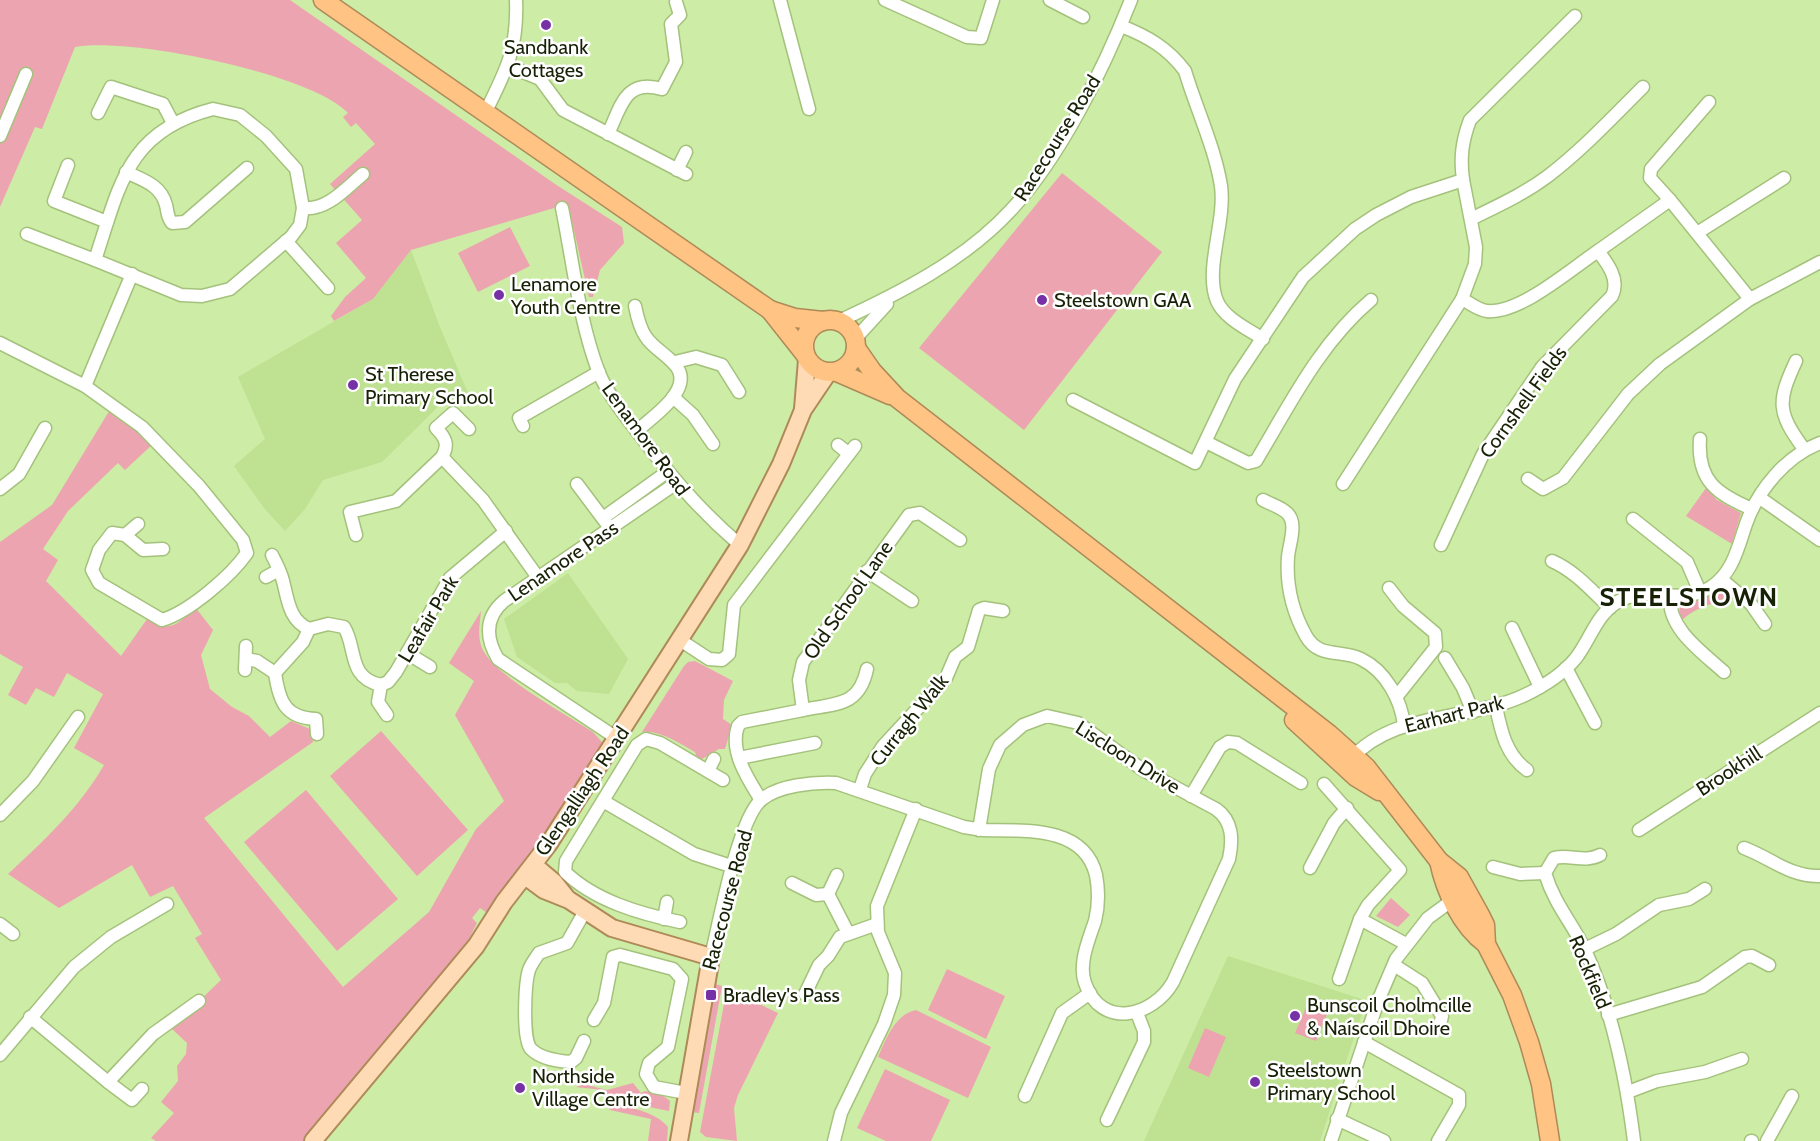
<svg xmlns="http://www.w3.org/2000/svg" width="1820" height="1141" viewBox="0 0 1820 1141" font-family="Cabin,sans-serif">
<rect width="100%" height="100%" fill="#cdeca5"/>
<g fill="#bfe192">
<path d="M411,250L440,327L468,393L453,402L448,397L382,462L323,480L305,509L285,531L264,508L234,466L265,439L238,377L373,299Z"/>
<path d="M568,573L628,659L609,694L577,691L567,683H555L517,657L504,619Z"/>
<path d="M1228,956L1371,1002L1365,1004L1320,1141H1144Z"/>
</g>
<g fill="#eda4b1">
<path d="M0,0H290L555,184L622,227L624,243L600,270L593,297H589L568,204L411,250L373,299L334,321L331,316L345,297L366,278L336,243L362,220L330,184L375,144L356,123L351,127L343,117L348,113C310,73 128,37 75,47L42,129L35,127L0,207Z"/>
<path d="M1062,173L1162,252L1024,430L919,348Z"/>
<path d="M510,227L530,266L478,292L458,253Z"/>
<path d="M111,408L154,443L125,470L118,463L68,511L43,549L58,560L46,581L121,656L147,619C171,633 177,625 195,607L213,630L201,655L210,689L232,707L249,716L270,737L291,721L310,729L313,742L204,818L343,987L429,912L476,829L504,801L455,715L474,681L449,663L481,611C480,623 477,636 482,648C493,675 566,714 593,732L602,742L601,750L542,840L487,913L480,908L472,918L477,923L464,949L304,1141H156L151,1138L174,1113L161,1102L178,1081L177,1066L186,1054L187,1043L171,1028L221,980L195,938L202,934L173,886L150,897L132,865L59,908L8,874C44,841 79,808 104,765L74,748L103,694L67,673L54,697L36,688L26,705L8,695L23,667L0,654V542L52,505Z"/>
<path d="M1706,488L1717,500L1741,513L1732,544L1686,516Z"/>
<path d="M1723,590L1730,595C1714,605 1697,606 1682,620L1679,615L1680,607Z"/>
<path d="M695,661L733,681L724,700L723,719L732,725L725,749H719L702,759L697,758L695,752C679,743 660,730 642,732L684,666L688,662Z"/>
<path d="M381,731L468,830L417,876L330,776Z"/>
<path d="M306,790L398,899L337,951L244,842Z"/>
<path d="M1391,898L1410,915L1398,927L1376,916Z"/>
<path d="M947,969L1005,996L986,1039L928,1010Z"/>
<path d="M715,984L722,986L699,1113L691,1112L709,1000L714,997L715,992L712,990Z"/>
<path d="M727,988L778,1013L738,1095L734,1108L737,1141L706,1137L700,1132Z"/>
<path d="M1307,1005L1327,1014L1316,1041L1295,1033Z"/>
<path d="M916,1010L991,1047L968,1098L878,1057C886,1039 895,1014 916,1010Z"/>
<path d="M1205,1028L1226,1037L1209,1077L1188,1068Z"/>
<path d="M885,1069L950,1100L931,1141H886L857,1128Z"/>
<path d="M633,1083L641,1093L645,1091L661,1094L670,1101L669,1111L604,1098L603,1090L576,1087L583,1084L607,1090Z"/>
<path d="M605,1102C626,1107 654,1110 668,1127L667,1141H648L651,1119L610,1110Z"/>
</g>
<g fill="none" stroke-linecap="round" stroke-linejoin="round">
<g stroke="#a4c27c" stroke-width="15">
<g id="minor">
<path d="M780,0L809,109"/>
<path d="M885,0L967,37L981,38L993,0"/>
<path d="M1050,0L1083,17"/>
<path d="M1121,26C1147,36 1168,48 1185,71C1196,108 1215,148 1221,186C1226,222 1204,269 1217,301C1224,318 1248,329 1263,339"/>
<path d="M509,66L540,79L563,110L686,174"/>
<path d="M213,109L240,115L266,136L296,169L303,208L300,225L291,237L230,289L202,296L181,295L95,260C120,185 127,131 213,109Z"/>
<path d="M98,113L111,87L163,104L173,123"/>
<path d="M485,113C506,71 518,49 516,0"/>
<path d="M608,134C621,107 625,78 662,89L676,62L671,24L680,15L676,2"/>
<path d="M0,136L26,74"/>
<path d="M68,165L54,201L107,222"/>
<path d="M677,170L686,152"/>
<path d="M126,172C143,180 161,185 166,205C168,213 167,217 172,223L185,222L247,168"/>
<path d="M1670,200L1650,178L1651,169L1709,102"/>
<path d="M303,208C327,211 346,188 363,174"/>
<path d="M562,208C573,262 579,321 599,373C608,394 622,412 636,430C670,475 697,508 740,545"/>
<path d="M1471,219C1497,206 1524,194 1548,176C1582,150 1612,118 1643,87"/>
<path d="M1697,233L1784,178"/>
<path d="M27,234L95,260"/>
<path d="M286,241L328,288"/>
<path d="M1750,299L1820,262"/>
<path d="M635,306C637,316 640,329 646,337C658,356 696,365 674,396C665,409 649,420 637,431"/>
<path d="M839,321C900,293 965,260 1011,210C1061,156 1104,68 1131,0"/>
<path d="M855,339L887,304"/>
<path d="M0,343L85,386L142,427L199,486L243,540L247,553C231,576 189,612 162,620L99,583L92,570L99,550L112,533L125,535L143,550L163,549"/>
<path d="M1796,361C1777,402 1777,412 1804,449"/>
<path d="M675,362L696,357L722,365L739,392"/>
<path d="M85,386L132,274"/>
<path d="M673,397L693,415L713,444"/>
<path d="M1073,400L1195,463L1235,379L1303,277L1355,229L1376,215L1411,197L1463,180C1460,158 1462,141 1470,120L1575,16"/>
<path d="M523,426L519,418L599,372"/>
<path d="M1700,439C1697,481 1717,494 1752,509"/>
<path d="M1206,442L1248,463L1256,461C1290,404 1320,343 1371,300"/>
<path d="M838,445L848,453"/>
<path d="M442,457L483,500L539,579"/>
<path d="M1528,479L1543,489L1563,478L1628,394L1660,364L1750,299L1670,200L1598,251"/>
<path d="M577,484L607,524"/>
<path d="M1343,484L1462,299L1475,264L1476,247L1463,180"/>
<path d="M0,489L19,474L45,428"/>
<path d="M1760,498L1820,540"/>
<path d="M1263,500C1270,504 1281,507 1287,513C1298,523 1289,544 1288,557C1286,585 1292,611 1306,636C1319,659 1341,649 1361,659C1386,671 1401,700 1404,725"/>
<path d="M603,518L667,472"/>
<path d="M1633,519L1687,562L1700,592"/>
<path d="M125,535L138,524"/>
<path d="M356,535L350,512L396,501L442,457C449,445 446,438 436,428L453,413L469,429"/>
<path d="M1441,545L1483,454L1542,367L1612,296C1620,280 1608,264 1598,251C1571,269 1520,314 1487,311C1478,310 1470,303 1462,299"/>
<path d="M272,555C276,563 281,572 283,581C288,600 289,620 309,629L328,624L344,627C357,647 347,678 381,685"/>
<path d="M1552,561C1575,571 1592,591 1610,608"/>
<path d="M867,571L912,601"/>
<path d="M266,577L279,570"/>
<path d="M1721,579L1751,604L1765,624"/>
<path d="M1389,588L1403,606L1435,633L1436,647L1397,696"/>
<path d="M1670,597C1668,629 1702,652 1724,672"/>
<path d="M1512,628L1540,687"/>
<path d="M309,629L303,642L275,673C279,701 285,718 316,719L317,734"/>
<path d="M680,640L709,659L722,660L729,654L734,605L855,446"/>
<path d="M407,653L430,667"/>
<path d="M1445,658L1463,688L1473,712"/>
<path d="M247,659L257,661L275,673"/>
<path d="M1566,668L1595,723"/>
<path d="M245,670L246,646"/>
<path d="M381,685L388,682L396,672L450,578L506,531"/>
<path d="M381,685L378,702L387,715"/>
<path d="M1496,707C1501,731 1506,755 1527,770"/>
<path d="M803,710C836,703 859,707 867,669"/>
<path d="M618,739L498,659C486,639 484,618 504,601L675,484"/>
<path d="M739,758L815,743"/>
<path d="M1349,761C1393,710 1468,722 1525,695C1544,686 1562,675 1576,658C1592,637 1597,611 1623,599C1653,586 1681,606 1711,587C1733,573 1738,547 1746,524C1758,490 1786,456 1820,443"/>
<path d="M708,771L714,759"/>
<path d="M1324,784L1400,870L1368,905L1360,919L1339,979"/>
<path d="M860,789L865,774L883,746L946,678L955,657L968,647L979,610L984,608L1003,611"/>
<path d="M1191,796L1220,747L1228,742L1237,743L1301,783"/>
<path d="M761,800C748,779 729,751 738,726L742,722L803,710L799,680L803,662L909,515L920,513L960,540"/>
<path d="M603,801L694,854L734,867"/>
<path d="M0,815L33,781L78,717"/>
<path d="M1639,830L1820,713"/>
<path d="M1744,848C1771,858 1790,877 1820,876"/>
<path d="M1600,855C1584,863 1570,854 1554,858L1545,873C1555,906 1572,922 1585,950C1612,1009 1626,1077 1634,1141"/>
<path d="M1493,867L1520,874L1545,873"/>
<path d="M1310,868L1334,823L1347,808"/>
<path d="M837,875L828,894L848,933"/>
<path d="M792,883L816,895L828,894"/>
<path d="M664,919L667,902"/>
<path d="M1360,919L1406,944"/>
<path d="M680,922C641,914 595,901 565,872L566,861L637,745L646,739L660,743L723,780"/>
<path d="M0,924L13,934"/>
<path d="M1585,949L1616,934L1659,905L1689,899L1705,889"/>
<path d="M711,957C719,923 738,820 761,800C778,785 814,782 836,783L964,827L983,830C1024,831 1084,825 1096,875C1099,891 1099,905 1095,921C1089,939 1078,964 1085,983C1101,1030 1153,1017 1173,982L1229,859C1233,840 1233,821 1216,809L1143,770L1078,723L1047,716L1023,725L1000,745L989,769L979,830"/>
<path d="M1394,965L1422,983L1442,1016L1440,1025"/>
<path d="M805,994L819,965L828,956L840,937L877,924"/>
<path d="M1608,1015L1702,987L1745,957L1752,956L1769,965"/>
<path d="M30,1017L108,1082L153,1034L199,1001"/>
<path d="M594,1020L604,1003L613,957L620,955L673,969L682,979L668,1047L649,1063L646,1074L654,1087L686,1093"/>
<path d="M584,1041L576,1058L571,1062C558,1061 541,1059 531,1049C522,1039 525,983 529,970C531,964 536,958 539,953L567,943L585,911"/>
<path d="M1364,1042L1459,1095V1105L1438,1141"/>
<path d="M0,1055L74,967L111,937L167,904"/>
<path d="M108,1082L132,1100L142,1089"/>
<path d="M1628,1092L1657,1081L1705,1072L1742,1059"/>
<path d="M1025,1096L1062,1013L1090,993"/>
<path d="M1337,1119L1384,1141"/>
<path d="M1107,1120L1144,1042V1031L1137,1013"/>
<path d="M834,1141L841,1113L884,1024L894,995L895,973L878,932L877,906L916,809"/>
<path d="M1331,1141L1378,1001L1396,959L1428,918L1458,896"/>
<path d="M1751,1141H1752"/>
<path d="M1767,1141L1792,1096"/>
</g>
</g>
<g stroke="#ae8a58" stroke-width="20">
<g id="major">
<path d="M803,409L807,360"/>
<path d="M534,865L554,882L566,897"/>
<path d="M525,876L544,890L569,900L612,928L711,957L679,1141"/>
<path d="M313,1141L476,946L504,902L548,845L740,545L781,464L803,410L828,373"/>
</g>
</g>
<g stroke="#ae8a58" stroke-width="21">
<g id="highway">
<path d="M323,0L770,310L804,353"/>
<path d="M770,310L795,318L823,321"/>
<circle cx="830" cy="346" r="26"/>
<path d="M856,348L872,371L897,398L1329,734L1366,767L1439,861L1459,877L1479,913L1485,925L1486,944L1512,995L1529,1042L1541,1084L1550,1141"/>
<path d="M837,372L890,395"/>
<path d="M1294,720L1356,777L1379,791"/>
<path d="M1439,861C1445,890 1461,926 1486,944"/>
</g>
</g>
<use href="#minor" stroke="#fff" stroke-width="12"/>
<use href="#major" stroke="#ffdbb5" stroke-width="16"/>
<use href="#highway" stroke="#ffc384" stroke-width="18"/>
</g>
<g fill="#7531a5" stroke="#fff" stroke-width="2">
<circle cx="546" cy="25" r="6"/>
<circle cx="499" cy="295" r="6"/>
<circle cx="1042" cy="300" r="6"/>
<circle cx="353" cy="385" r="6"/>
<rect x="705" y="989" width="12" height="12" rx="3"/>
<circle cx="1295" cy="1016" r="6"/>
<circle cx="1255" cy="1082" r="6"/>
<circle cx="520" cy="1088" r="6"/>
</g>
<g text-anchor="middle" stroke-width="5" stroke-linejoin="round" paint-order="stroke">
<g font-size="20" fill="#172106" stroke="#fff" text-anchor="start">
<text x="546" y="54" text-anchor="middle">Sandbank<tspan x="546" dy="23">Cottages</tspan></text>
<text x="511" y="291">Lenamore<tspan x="511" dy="23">Youth Centre</tspan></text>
<text x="1054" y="307">Steelstown GAA</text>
<text x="365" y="381">St Therese<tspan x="365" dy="23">Primary School</tspan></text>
<text x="723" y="1002">Bradley's Pass</text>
<text x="1307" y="1012">Bunscoil Cholmcille<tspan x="1307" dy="23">&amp; Naíscoil Dhoire</tspan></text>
<text x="1267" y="1077">Steelstown<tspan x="1267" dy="23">Primary School</tspan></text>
<text x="532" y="1083">Northside<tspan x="532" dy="23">Village Centre</tspan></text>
</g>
<g font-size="20" fill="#172106" stroke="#fff">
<text transform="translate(1057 138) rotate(-58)" y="7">Racecourse Road</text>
<text transform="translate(1523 402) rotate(-54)" y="7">Cornshell Fields</text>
<text transform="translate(646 439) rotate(54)" y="7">Lenamore Road</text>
<text transform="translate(563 561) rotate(-34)" y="7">Lenamore Pass</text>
<text transform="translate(848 600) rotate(-55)" y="7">Old School Lane</text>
<text transform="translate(428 619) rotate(-59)" y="7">Leafair Park</text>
<text transform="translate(1454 714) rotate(-14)" y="7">Earhart Park</text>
<text transform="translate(909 720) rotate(-51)" y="7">Curragh Walk</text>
<text transform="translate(1128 757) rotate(32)" y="7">Liscloon Drive</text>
<text transform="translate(1729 771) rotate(-33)" y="7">Brookhill</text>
<text transform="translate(582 791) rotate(-56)" y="7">Glengalliagh Road</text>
<text transform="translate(727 900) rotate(-75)" y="7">Racecourse Road</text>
<text transform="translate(1590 972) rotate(67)" y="7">Rockfield</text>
</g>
<g font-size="26" font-weight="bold" letter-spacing="1.5" fill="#172106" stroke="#fff">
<text x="1689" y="606">STEELSTOWN</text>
</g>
</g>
</svg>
